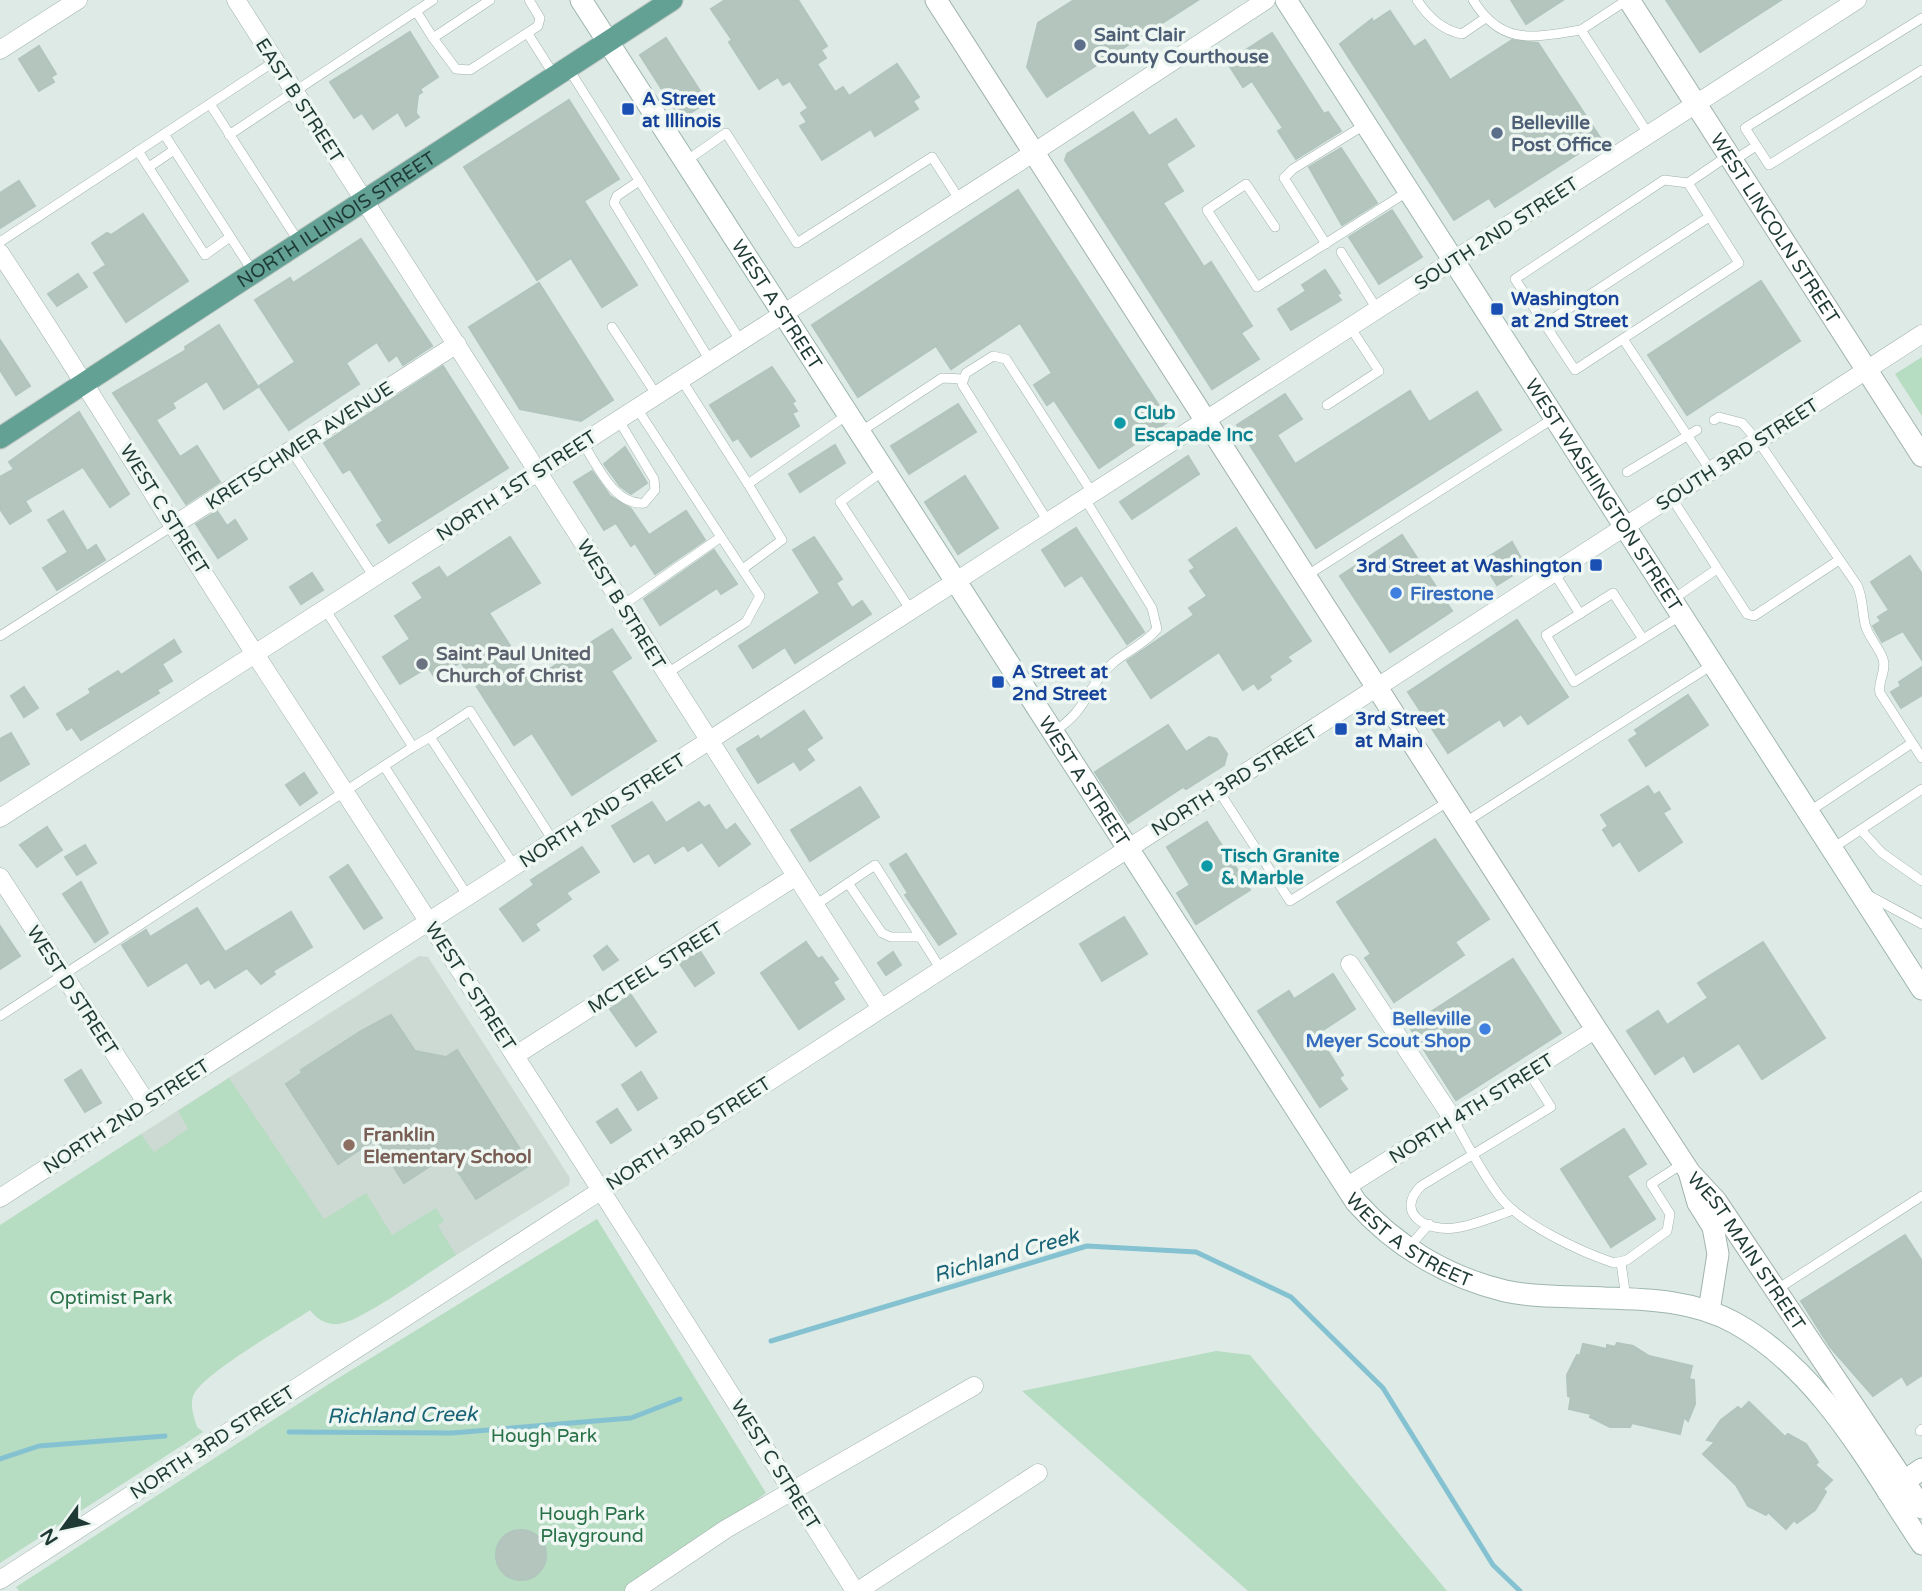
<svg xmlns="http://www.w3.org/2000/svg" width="1922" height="1591" viewBox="0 0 1922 1591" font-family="'Varela Round',sans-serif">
<rect width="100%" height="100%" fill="#deeae5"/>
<path fill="#cddad4" d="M419,956L428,957L570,1178L569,1185L352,1320L334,1324L319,1319L310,1310L298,1318L201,1220L141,1134Z"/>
<g fill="#b6dcc2">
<path d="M1922,357V416L1895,374Z"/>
<path d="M229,1078L324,1219L366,1193L392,1235L436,1208L444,1221L438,1226L456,1255C432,1270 361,1322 338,1324C326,1325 317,1319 310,1310C287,1326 201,1374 193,1396C190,1406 194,1418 197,1427L203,1432L0,1563V1225L141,1134L154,1152L188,1129L178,1111Z"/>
<path d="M597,1219L766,1493L628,1591H19L16,1587L332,1382Z"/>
<path d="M1216,1351L1250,1355L1447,1591H1248L1022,1391Z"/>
</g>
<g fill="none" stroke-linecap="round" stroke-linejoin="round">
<g stroke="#85c2d1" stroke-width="5">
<path d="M771,1341L1087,1246L1196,1252L1291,1297L1383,1388L1493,1565L1520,1591"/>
<path d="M289,1432L452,1433L631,1418L680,1399"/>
<path d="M0,1459L39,1446L165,1436"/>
</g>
</g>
<g fill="#b4c5be" stroke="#b1c4bd" stroke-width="2">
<path d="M725,0H798L827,46L821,50L826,58L817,64L835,92L843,87L849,96L897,64L919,97L913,101L918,109L875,136L871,129L822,160L800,126L807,122L801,113L808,108L790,81L783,85L778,77L759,89L729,42L732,40L711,9Z"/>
<path d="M1074,0H1198L1047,97L1027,67L1038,23Z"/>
<path d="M1511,0H1563L1526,24Z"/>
<path d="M1666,0H1781L1700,52Z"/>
<path d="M1390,11L1414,47L1425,40L1450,80L1512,40L1538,43L1601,139L1495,207L1489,198L1454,220L1340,44L1372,19L1373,22Z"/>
<path d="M410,32L438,77L420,89L422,92L418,95L416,113L419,117L406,126L398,112L373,129L362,113L354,118L330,82Z"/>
<path d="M1272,33L1324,114L1328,112L1341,131L1296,159L1278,131L1283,128L1252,81L1243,87L1227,62Z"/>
<path d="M666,38L707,102L681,119L640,55Z"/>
<path d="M39,46L56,74L51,77L54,82L39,91L19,59Z"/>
<path d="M569,100L619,179L584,201L637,285L602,307L571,258L537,280L464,167Z"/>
<path d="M1133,112L1149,136L1176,119L1194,146L1166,164L1183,191L1163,203L1204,267L1211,262L1252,326L1241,333L1259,359L1212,389L1065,160L1067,154Z"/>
<path d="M1341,148L1377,203L1342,225L1309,167Z"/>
<path d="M19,181L35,206L0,228V193Z"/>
<path d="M1018,190L1169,421L1099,468L1054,400L1047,405L1034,385L1052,373L1020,323L951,369L936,346L858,397L812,325Z"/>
<path d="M1392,210L1422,257L1379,284L1349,237Z"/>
<path d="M143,214L188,281L126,322L94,273L106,265L92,243L107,233L111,235Z"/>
<path d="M361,239L432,346L403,365L397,355L389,361L377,342L346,363L359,384L289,430L259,386L295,362L255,300L290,278L293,283Z"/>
<path d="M1325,270L1340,293L1337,295L1341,300L1291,330L1278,309L1306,291L1302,285Z"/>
<path d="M78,274L87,287L57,306L48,294Z"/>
<path d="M1761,281L1800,341L1687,415L1648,355Z"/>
<path d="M539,283L613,400L581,421L520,409L469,327Z"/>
<path d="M219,325L258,387L224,409L207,381L172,403L175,408L156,420L180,457L197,446L220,482L186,504L113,393L186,350L185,347Z"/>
<path d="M0,340L30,386L16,395L0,370Z"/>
<path d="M443,366L508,468L389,543L377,525L383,521L350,469L343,473L324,443Z"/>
<path d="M772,367L795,401L792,403L797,411L792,413L799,426L751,457L738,438L733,441L710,405Z"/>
<path d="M1410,391L1429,422L1477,392L1501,430L1316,548L1237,425L1285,394L1302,419L1277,435L1295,464Z"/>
<path d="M958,404L976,432L909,474L891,446Z"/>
<path d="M79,412L129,494L110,507L83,467L25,501L31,511L10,524L0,509V477L14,469L9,462Z"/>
<path d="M835,445L845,463L800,492L789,474Z"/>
<path d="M625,447L647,483L631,494L620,486L604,464Z"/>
<path d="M1188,456L1199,474L1132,519L1120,502Z"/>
<path d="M592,471L610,496L631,509L649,535L686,511L705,540L655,574L635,543L631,546L616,523L604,530L574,482Z"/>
<path d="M965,476L998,528L958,554L925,502Z"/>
<path d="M63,511L87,551L96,545L105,560L57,590L43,568L68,552L48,520Z"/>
<path d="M217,511L227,526L235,520L247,539L218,558L196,524Z"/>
<path d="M1076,528L1144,632L1127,644L1082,575L1065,586L1042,550Z"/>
<path d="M1236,528L1311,641L1287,657L1291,661L1269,676L1271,680L1258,689L1254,683L1243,690L1219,652L1151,698L1127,661L1194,615L1189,608L1207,596L1190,571L1195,568L1189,560Z"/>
<path d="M1402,535L1452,611L1390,652L1340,576Z"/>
<path d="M510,537L540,583L489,613L532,680L612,629L631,658L611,671L656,741L572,795L532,733L514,745L461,662L435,678L428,667L400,684L383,657L410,639L395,616L423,598L413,583L439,567L447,578Z"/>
<path d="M814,537L842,579L836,583L852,608L862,601L871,614L795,663L785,647L753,668L739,646L820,593L793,550Z"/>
<path d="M1512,542L1526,567L1497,585L1482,561Z"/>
<path d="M714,550L737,584L721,594L717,588L660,625L644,599Z"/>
<path d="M1910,556L1922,574V660L1903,631L1882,642L1873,626L1881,621L1878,617L1889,610L1871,582Z"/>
<path d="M312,573L323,590L301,604L290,587Z"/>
<path d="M1517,620L1568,697L1528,724L1521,714L1504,726L1500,719L1448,753L1408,692Z"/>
<path d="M174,640L181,652L162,664L172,681L157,690L159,693L81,740L72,727L67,730L57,714L91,693L89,689L118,671L121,675Z"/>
<path d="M1922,667V695L1901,708L1891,692L1901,686L1899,682Z"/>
<path d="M24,687L38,708L24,717L11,696Z"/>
<path d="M1688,695L1708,725L1646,766L1629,740L1638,734L1635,730Z"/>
<path d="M804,711L822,738L806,749L814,760L800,770L794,761L758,783L737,749L758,736L760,740Z"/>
<path d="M1168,725L1186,752L1209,737L1217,739L1227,754L1224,765L1186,789L1183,787L1128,823L1095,772Z"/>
<path d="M11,733L29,764L0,781V739Z"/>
<path d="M304,773L317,793L300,805L286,785Z"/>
<path d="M1648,786L1654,795L1659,792L1670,809L1663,813L1682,842L1639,871L1620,841L1613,846L1603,830L1608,826L1601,815Z"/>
<path d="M860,787L879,817L810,861L791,830Z"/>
<path d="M652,802L666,823L699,802L704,808L709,805L726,831L735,824L750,844L719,866L702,842L688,851L684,845L655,863L649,853L634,862L612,826Z"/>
<path d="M1207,822L1250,890L1196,924L1177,893L1190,885L1167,847Z"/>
<path d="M47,827L62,850L37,867L20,845Z"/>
<path d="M1435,839L1489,919L1455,942L1464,955L1394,1002L1365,958L1371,954L1337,902Z"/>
<path d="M85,845L96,863L77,875L65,857Z"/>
<path d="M582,847L599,872L566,893L571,899L535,924L539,930L523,941L500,909L534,885L531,880Z"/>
<path d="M906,854L956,934L939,945L905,895L908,893L890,864Z"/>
<path d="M348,865L382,918L364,929L330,877Z"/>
<path d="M81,882L108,933L95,942L63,894Z"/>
<path d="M197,908L225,952L291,912L312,947L273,971L275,974L261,984L247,968L215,988L209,979L201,984L187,962L148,986L122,945L146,930L150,937Z"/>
<path d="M1124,917L1147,954L1102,981L1080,944Z"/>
<path d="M0,926L20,956L0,969Z"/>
<path d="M806,942L818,959L822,957L838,979L833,982L844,999L799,1029L761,973Z"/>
<path d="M1763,942L1825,1038L1762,1079L1739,1043L1694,1072L1684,1055L1655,1074L1627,1031L1658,1011L1667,1025L1708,998L1698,983Z"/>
<path d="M607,946L618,960L603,970L594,956Z"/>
<path d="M700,951L714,973L695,986L680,964Z"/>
<path d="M893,952L901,965L886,975L878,963Z"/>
<path d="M1513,959L1561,1033L1456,1100L1409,1026Z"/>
<path d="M1333,974L1355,1009L1317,1034L1343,1075L1339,1078L1347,1089L1320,1107L1258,1011L1289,991L1294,999Z"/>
<path d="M631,995L656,1032L636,1046L610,1009Z"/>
<path d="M391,1015L415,1051L446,1057L457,1050L530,1165L476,1199L447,1155L404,1183L376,1139L338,1164L286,1084L302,1073L301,1070L361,1031Z"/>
<path d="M81,1070L101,1103L85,1112L65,1080Z"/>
<path d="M641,1072L657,1098L638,1110L622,1085Z"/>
<path d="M617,1109L631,1130L611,1143L597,1122Z"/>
<path d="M1624,1129L1646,1164L1627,1176L1655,1219L1611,1247L1561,1169Z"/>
<path d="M1905,1235L1922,1261V1375L1907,1385L1902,1376L1873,1396L1830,1347L1801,1301Z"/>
<path d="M1617,1343L1633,1346L1649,1356L1692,1366L1689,1379L1694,1380L1695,1404L1688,1421L1684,1417L1680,1434L1632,1423L1630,1427H1610L1590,1417L1591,1414L1569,1409L1571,1397L1568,1396L1567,1375L1577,1355L1580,1356L1583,1344L1607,1349V1345L1615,1347Z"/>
<path d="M1749,1402L1785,1437L1788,1434L1806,1444L1818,1462L1815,1465L1832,1480L1823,1489L1826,1492L1815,1510L1797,1523L1794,1520L1786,1529L1768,1512L1766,1515L1748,1506L1736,1485L1703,1454L1715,1442L1707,1440L1721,1420L1738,1407L1741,1410Z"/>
<circle cx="521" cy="1555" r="25"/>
</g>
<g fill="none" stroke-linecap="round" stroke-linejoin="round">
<g stroke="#a1b2ac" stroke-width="10">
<g id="service">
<path d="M490,0L433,38L456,69L470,70L538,26L540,18L529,0"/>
<path d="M1417,0C1428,17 1442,30 1462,34L1484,19"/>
<path d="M1473,0C1502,47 1534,37 1581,30"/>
<path d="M1627,0L1581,30L1649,135"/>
<path d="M416,11L433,38"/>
<path d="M1922,18L1745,128L1769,165L1922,70"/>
<path d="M528,34L554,75"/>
<path d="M568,68L740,340"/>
<path d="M210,104L299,242"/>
<path d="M164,134L253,272"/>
<path d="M229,135L433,0"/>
<path d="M138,151L205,255L230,237"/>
<path d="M686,161L726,133L797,243L932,157L959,199"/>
<path d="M1733,161L1756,146"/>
<path d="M149,167L174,150"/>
<path d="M1664,180L1688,183L1739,263L1575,370L1515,279Z"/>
<path d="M639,181L617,196L614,203L709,359"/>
<path d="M1688,183L1729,155"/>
<path d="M1275,227L1246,184L1207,210L1257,287L1407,192"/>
<path d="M0,242L275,61"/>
<path d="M1326,244L1284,178L1293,169L1366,124"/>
<path d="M1341,252L1377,309"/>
<path d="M1545,324L1709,217"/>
<path d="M612,327L656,394"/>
<path d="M1623,339L1711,471"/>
<path d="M681,379L748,484"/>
<path d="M1327,405L1379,371L1350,327"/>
<path d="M1714,420L1719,417L1742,423L1758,441L1857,585C1863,598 1862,610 1865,624C1868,637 1879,647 1883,659C1887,672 1877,681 1880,693L1922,758"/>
<path d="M860,432L942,378L963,379"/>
<path d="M582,442C597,464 614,506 644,503L655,490L654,479L618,419"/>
<path d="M291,450L374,577"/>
<path d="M883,471L840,502L912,612"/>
<path d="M1627,472L1697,430"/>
<path d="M1671,497L1747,614L1754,616L1839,560"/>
<path d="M1049,523L962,384L966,373L993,356L1006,359L1093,494"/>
<path d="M744,568L782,540L748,484L847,415"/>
<path d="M1554,573L1580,614"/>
<path d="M1306,576L1554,418"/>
<path d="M1672,600L1717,569"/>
<path d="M623,605L721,537L636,407"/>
<path d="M0,636L174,525"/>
<path d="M1643,639L1613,593L1546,635L1574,682L1680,616"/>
<path d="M666,674L746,622L760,596L721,537"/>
<path d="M1053,732C1089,710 1086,686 1113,663C1127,651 1145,644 1157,629L1152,608L1085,499"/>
<path d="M430,737L470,711L554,842"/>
<path d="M413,747L430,737L515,867"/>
<path d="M384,766L469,898"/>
<path d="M1218,790L1290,901L1449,801"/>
<path d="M1810,811L1912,743"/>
<path d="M1464,823L1712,665"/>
<path d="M1861,830L1882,853L1922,881"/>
<path d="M1833,848L1922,789"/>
<path d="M848,883L882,933L891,937H921"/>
<path d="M1868,895L1922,924"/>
<path d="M814,906L875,865L940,968"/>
<path d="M0,1016L413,747L325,609"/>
<path d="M1453,1119C1468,1145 1482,1174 1501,1198C1523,1225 1581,1252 1614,1263L1627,1260L1667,1231L1670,1214L1651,1184L1682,1164"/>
<path d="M1513,1210C1495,1216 1473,1226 1454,1228C1427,1232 1394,1213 1421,1186L1551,1107L1528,1071"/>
<path d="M1409,1247L1429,1224"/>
<path d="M1621,1263L1626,1298"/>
<path d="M1776,1290L1922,1196"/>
<path d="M1920,1431L1922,1429"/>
</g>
</g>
<g stroke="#a1b2ac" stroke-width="19">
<g id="minor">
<path d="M236,0L880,1007"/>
<path d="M0,50L78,0"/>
<path d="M0,253C88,386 170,523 257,657C459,967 658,1278 855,1591"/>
<path d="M174,525L457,344"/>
<path d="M0,818L1033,153L1266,0"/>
<path d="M0,877L146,1102"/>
<path d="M1350,964L1453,1119"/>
<path d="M516,1055L795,877"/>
<path d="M1346,1187L1596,1029"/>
<path d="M0,1198L1857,0"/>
<path d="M0,1580L1922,334"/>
<path d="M634,1591L726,1529L974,1386"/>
<path d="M858,1591L1038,1473"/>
</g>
</g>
<g stroke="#a1b2ac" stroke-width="23">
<g id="tertiary">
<path id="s1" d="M936,0L1596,1029L1690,1173L1716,1201L1922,1508"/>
<path id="s2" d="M1629,0L1922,456"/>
<path d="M1690,1175L1698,1203L1713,1227L1718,1254L1709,1311"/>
</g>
</g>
<g stroke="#9db6ae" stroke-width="23">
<g id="secondary">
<path id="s3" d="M581,0L1356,1202C1395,1246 1447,1277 1505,1291C1536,1298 1573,1296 1605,1298C1650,1299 1695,1301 1735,1323C1821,1371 1869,1465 1922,1544"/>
<path id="s4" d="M1286,0L1922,989"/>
<path d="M1888,1492L1922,1469"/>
</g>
</g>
<g stroke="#bcc4c2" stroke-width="23">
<g id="primary">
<path id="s5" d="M0,438L672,0"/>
</g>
</g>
<use href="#service" stroke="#fff" stroke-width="9"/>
<use href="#minor" stroke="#fff" stroke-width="18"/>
<use href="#tertiary" stroke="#fff" stroke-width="21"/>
<use href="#secondary" stroke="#fff" stroke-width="21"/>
<use href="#primary" stroke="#62a193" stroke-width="21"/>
</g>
<g fill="#5c6f8a" stroke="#eff7f3" stroke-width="2.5">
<circle cx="1080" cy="45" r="7"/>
<circle cx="1497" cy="133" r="7"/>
</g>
<g fill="#1a4fb4" stroke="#eff7f3" stroke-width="2.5">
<rect x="621" y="102" width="14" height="14" rx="3.5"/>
<rect x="1490" y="302" width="14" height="14" rx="3.5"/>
<rect x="1589" y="558" width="14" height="14" rx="3.5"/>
<rect x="991" y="675" width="14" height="14" rx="3.5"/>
<rect x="1334" y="722" width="14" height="14" rx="3.5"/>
</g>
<g fill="#0f9aa8" stroke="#eff7f3" stroke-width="2.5">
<circle cx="1120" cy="423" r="7"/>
<circle cx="1207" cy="866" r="7"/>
</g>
<g fill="#3f7fe0" stroke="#eff7f3" stroke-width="2.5">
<circle cx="1396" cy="593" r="7"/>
<circle cx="1485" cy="1029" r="7"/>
</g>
<circle fill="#6b7280" stroke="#eff7f3" stroke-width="2.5" cx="422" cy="664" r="7"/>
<circle fill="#8d6e63" stroke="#eff7f3" stroke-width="2.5" cx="349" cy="1145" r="7"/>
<g text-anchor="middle" stroke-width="7" stroke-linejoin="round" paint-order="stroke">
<g font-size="19" font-weight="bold" fill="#4e5e75" stroke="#eff7f3" text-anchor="start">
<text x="1094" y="41">Saint Clair<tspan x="1094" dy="22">County Courthouse</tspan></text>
<text x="1511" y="129">Belleville<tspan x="1511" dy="22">Post Office</tspan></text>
</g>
<g font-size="19" font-weight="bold" fill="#164399" stroke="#eff7f3" text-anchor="start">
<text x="642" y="105">A Street<tspan x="642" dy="22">at Illinois</tspan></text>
<text x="1511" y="305">Washington<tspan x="1511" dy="22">at 2nd Street</tspan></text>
<text x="1582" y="572" text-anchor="end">3rd Street at Washington</text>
<text x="1012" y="678">A Street at<tspan x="1012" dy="22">2nd Street</tspan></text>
<text x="1355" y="725">3rd Street<tspan x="1355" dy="22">at Main</tspan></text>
</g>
<g font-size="19" fill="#1f3a34" stroke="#eff7f3">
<text transform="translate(300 100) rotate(57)" y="7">EAST B STREET</text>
<text dy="7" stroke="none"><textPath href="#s5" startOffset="401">NORTH ILLINOIS STREET</textPath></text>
<text dy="7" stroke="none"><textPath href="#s2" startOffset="271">WEST LINCOLN STREET</textPath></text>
<text transform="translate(1496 233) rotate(-33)" y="7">SOUTH 2ND STREET</text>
<text dy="7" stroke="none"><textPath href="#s3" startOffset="362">WEST A STREET</textPath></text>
<text transform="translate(299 445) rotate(-33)" y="7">KRETSCHMER AVENUE</text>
<text transform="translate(1737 454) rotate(-33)" y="7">SOUTH 3RD STREET</text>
<text transform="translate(516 485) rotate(-33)" y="7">NORTH 1ST STREET</text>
<text dy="7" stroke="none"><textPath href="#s4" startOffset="588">WEST WASHINGTON STREET</textPath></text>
<text transform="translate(165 509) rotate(58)" y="7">WEST C STREET</text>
<text transform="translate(622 604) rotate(58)" y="7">WEST B STREET</text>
<text transform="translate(1234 780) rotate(-32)" y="7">NORTH 3RD STREET</text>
<text dy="7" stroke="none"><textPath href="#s3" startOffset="929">WEST A STREET</textPath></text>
<text transform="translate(602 810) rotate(-33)" y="7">NORTH 2ND STREET</text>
<text transform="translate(655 967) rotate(-32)" y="7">MCTEEL STREET</text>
<text transform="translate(471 986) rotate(57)" y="7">WEST C STREET</text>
<text transform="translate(73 990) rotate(57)" y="7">WEST D STREET</text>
<text transform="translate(1471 1108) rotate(-32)" y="7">NORTH 4TH STREET</text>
<text transform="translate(126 1116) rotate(-33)" y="7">NORTH 2ND STREET</text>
<text transform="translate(688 1133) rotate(-33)" y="7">NORTH 3RD STREET</text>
<text dy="7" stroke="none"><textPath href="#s3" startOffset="1496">WEST A STREET</textPath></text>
<text dy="7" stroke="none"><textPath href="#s1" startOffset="1491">WEST MAIN STREET</textPath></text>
<text transform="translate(212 1442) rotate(-33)" y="7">NORTH 3RD STREET</text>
<text transform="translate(776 1464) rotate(58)" y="7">WEST C STREET</text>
</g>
<g font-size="19" font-weight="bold" fill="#0d838f" stroke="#eff7f3" text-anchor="start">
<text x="1134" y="419">Club<tspan x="1134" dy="22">Escapade Inc</tspan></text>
<text x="1221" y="862">Tisch Granite<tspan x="1221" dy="22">&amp; Marble</tspan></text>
</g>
<g font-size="19" font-weight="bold" fill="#366cbe" stroke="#eff7f3" text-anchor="start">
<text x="1410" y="600">Firestone</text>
<text x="1471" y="1025" text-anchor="end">Belleville<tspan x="1471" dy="22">Meyer Scout Shop</tspan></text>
</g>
<g font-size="19" font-weight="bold" fill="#5b616d" stroke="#eff7f3" text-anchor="start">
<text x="436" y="660">Saint Paul United<tspan x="436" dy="22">Church of Christ</tspan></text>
</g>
<g font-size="19" font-weight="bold" fill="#785e54" stroke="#eff7f3" text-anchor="start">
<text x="363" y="1141">Franklin<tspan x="363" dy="22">Elementary School</tspan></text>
</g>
<g font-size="19" fill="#297148" stroke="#eff7f3">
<text x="111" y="1304">Optimist Park</text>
<text x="544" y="1442">Hough Park</text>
<text x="592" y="1520">Hough Park<tspan x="592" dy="22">Playground</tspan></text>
</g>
<g font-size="21" font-style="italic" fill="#196376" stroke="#eff7f3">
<text transform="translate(1006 1255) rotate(-16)" y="7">Richland Creek</text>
<text transform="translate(402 1415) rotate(-1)" y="7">Richland Creek</text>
</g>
</g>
<g transform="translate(63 1528) rotate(237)" stroke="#eff7f3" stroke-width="5" paint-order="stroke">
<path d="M0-5L12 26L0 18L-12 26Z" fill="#1f3a34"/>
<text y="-10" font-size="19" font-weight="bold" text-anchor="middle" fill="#1f3a34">N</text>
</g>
</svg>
